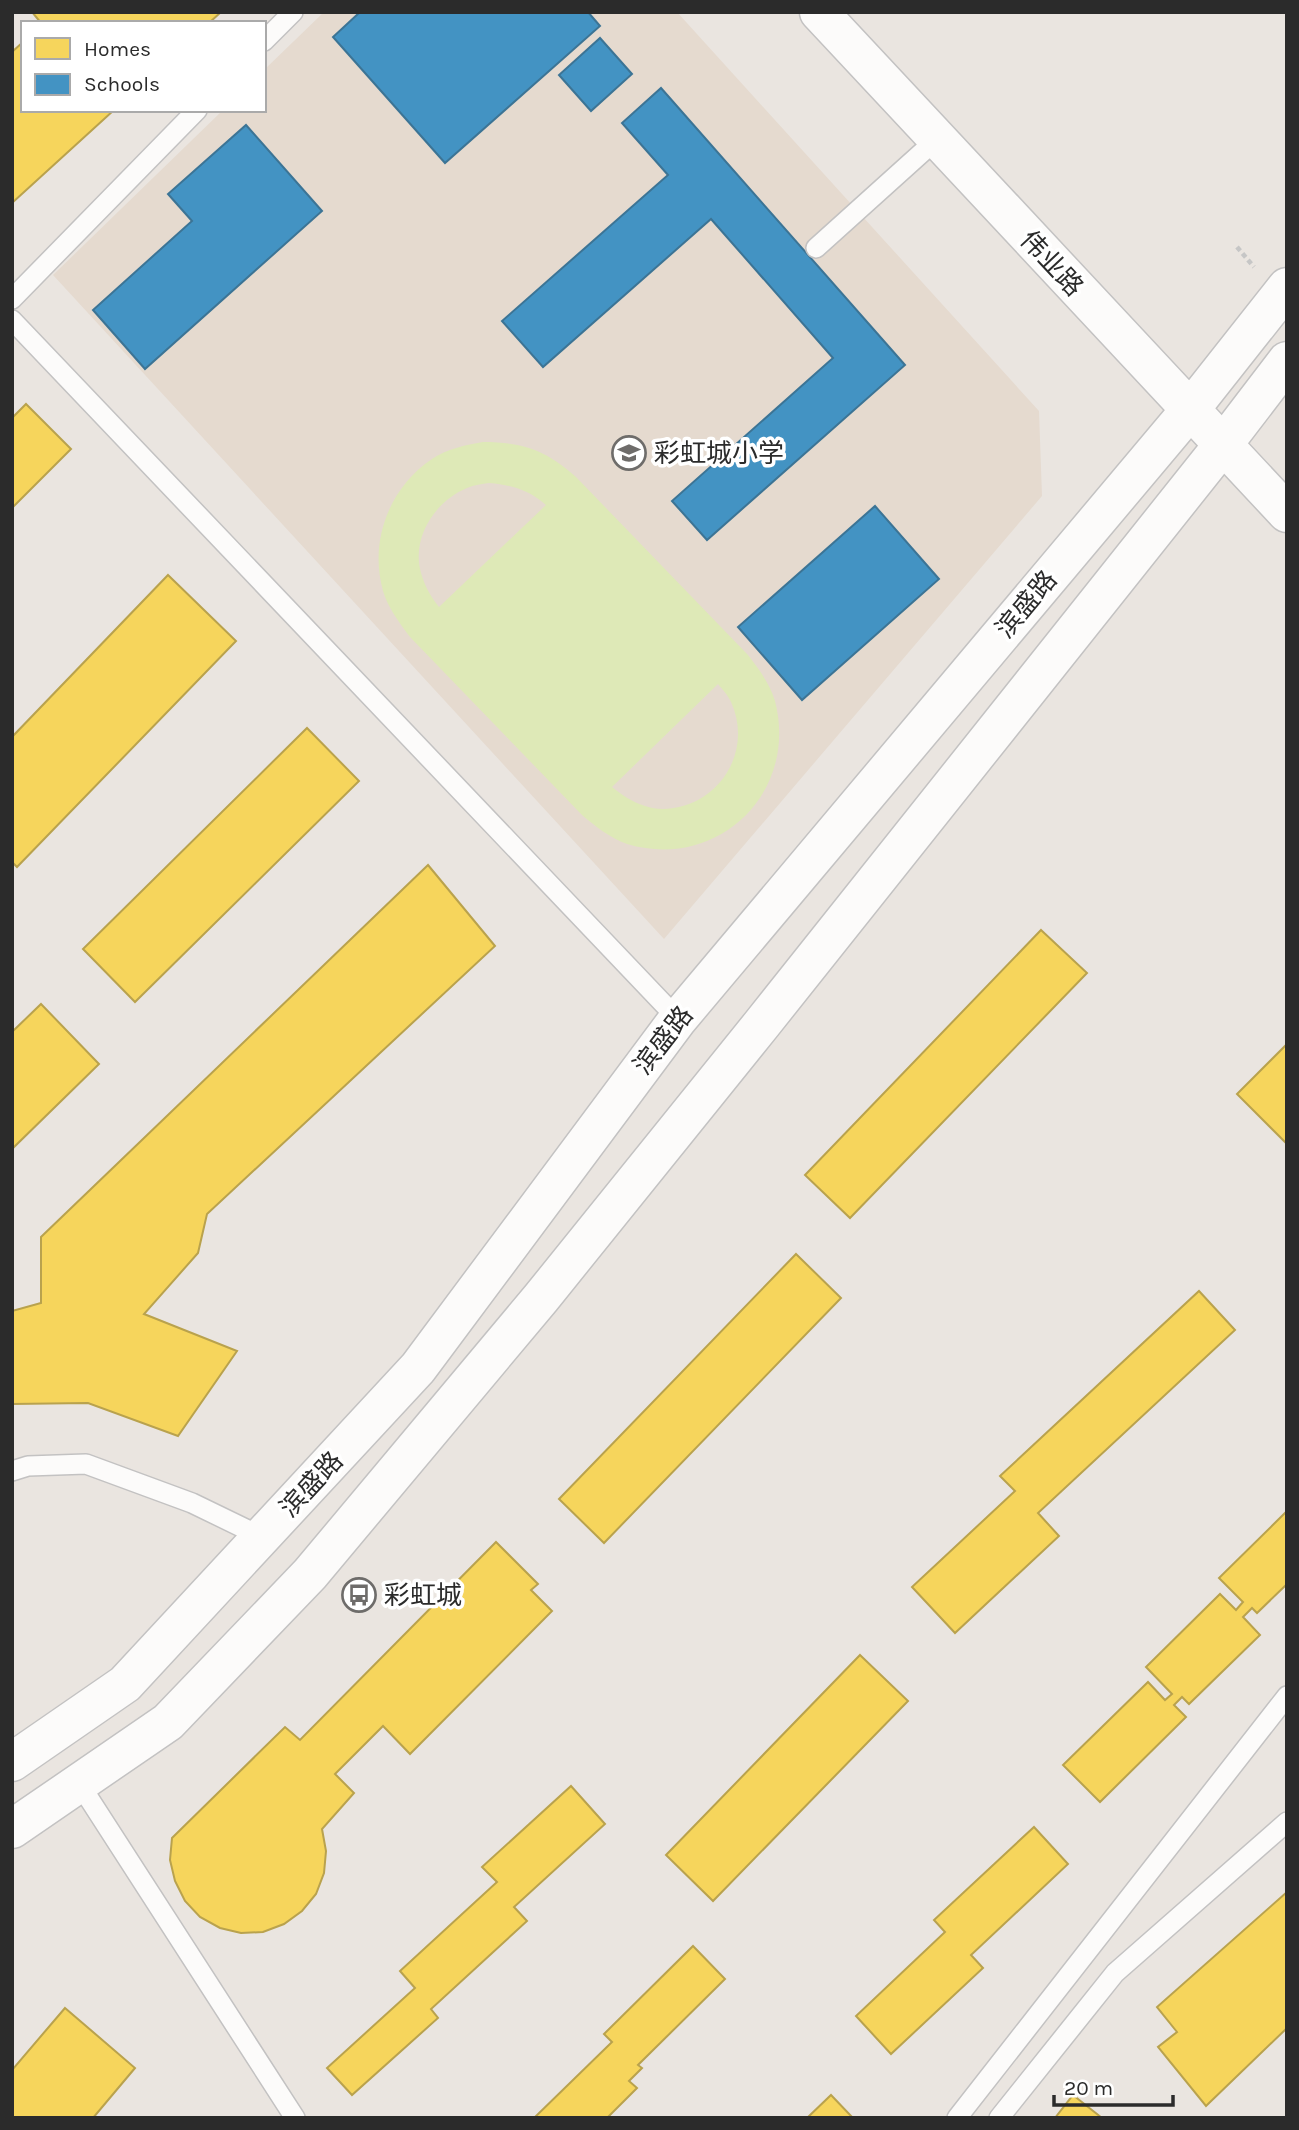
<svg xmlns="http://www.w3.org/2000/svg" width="1299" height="2130" viewBox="0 0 1299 2130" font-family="Karla,'Noto Sans SC',sans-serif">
<rect width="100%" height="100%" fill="#eae5e0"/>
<path fill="#e5dacf" d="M324,12H677L1039,411L1042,496L664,939L53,275L223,110H264V70Z"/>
<path fill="#dee9b7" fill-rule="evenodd" d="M483,442C523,442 546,450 576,477L748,655C759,669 770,684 775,701C799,793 717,871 627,844C610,838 595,826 582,815L410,637C399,622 388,608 383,591C369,541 389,488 432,459C447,449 465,445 483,442ZM489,483C512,485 529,490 546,505L439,607C431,597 425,587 421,573C411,538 435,501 467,488C474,485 482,484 489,483ZM718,684C722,689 728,695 731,702C748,739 733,781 698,800C682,808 662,812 645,806C632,802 622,795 612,787Z"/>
<g fill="#f6d55c" stroke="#b9a24d" stroke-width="2">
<path d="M32,12H221L209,23H41Z"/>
<path d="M23,42V110H114L12,203V52Z"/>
<path d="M26,404L71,449L12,508V418Z"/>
<path d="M168,575L236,641L17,867L12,862V737Z"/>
<path d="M307,728L359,781L135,1002L83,949Z"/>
<path d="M428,865L495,946L207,1214L198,1253L144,1314L237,1351L178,1436L88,1403L12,1404V1311L41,1303V1237Z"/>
<path d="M1041,930L1087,973L850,1218L805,1175Z"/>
<path d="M41,1004L99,1064L12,1149V1032Z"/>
<path d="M1287,1044V1144L1237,1094Z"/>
<path d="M796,1254L841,1298L604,1543L559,1499Z"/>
<path d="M1199,1291L1235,1330L1038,1513L1059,1536L955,1633L912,1587L1015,1491L1000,1476Z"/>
<path d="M1287,1511V1584L1257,1613L1252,1608L1243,1617L1260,1635L1189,1704L1182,1697L1174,1705L1186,1717L1100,1802L1063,1765L1148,1682L1165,1700L1172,1694L1146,1667L1220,1594L1236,1610L1243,1602L1219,1578Z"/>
<path d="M496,1542L538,1584L531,1590L552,1611L410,1754L383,1726L335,1774L354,1793L322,1829L326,1851L324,1873L316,1894L302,1911L284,1924L263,1932L241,1933L220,1928L200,1917L185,1901L175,1881L170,1860L172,1838L285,1727L300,1740Z"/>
<path d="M860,1655L908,1701L713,1901L666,1855Z"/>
<path d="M571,1786L605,1824L514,1907L527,1921L431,2009L438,2018L352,2095L327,2068L415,1988L400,1971L497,1882L482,1867Z"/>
<path d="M1034,1827L1068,1864L971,1955L983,1968L891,2054L856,2016L945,1932L934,1920Z"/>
<path d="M1287,1892V2028L1206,2106L1158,2047L1177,2032L1157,2007Z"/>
<path d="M693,1946L725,1979L638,2065L642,2068L629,2081L637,2088L607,2118H534L612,2042L604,2034Z"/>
<path d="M65,2008L135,2068L93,2118H12V2070Z"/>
<path d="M831,2095L853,2118H807Z"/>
<path d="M1073,2095L1102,2118H1055Z"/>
</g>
<g fill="#4393c3" stroke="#3c7495" stroke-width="2">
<path d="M360,12H588L600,26L445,163L333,37Z"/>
<path d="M600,38L632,74L591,111L559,75Z"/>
<path d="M661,88L905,365L707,540L672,501L833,358L711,219L543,367L502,321L668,175L622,123Z"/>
<path d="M246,125L322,211L145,369L93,310L192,221L168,194Z"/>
<path d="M875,506L939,579L802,700L738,627Z"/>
</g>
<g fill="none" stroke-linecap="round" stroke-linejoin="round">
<g stroke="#c3c2c2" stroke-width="22">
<g id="service">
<path d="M264,41L293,12"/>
<path d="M816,248L937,139"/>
<path d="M12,299L197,110"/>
<path d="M12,320L678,1019"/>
<path d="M12,1471L28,1466L86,1464L192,1503L262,1537"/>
<path d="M79,1783L295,2118"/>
<path d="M957,2118L1287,1696"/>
<path d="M999,2118L1115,1973L1287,1822"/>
</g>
</g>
<g stroke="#c3c2c2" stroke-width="41">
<g id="secondary">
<path d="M819,12L1287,513"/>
<path d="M12,1762L125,1684L418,1368L678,1019L1189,411L1287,287"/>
<path d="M12,1829L168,1722L310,1574L541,1298L761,1025L1222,446L1287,361"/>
</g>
</g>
<path stroke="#c6c6c6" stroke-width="4.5" stroke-dasharray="5 3.5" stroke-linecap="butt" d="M1237,247L1254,267"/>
<use href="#service" stroke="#fcfbfa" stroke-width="19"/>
<use href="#secondary" stroke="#fcfbfa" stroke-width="38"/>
</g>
<defs>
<g id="school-ring" transform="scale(1.75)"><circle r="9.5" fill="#fff" stroke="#6e6c6a" stroke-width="1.5"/><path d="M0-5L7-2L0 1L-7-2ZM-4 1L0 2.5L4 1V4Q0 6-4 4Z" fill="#6e6c6a"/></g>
<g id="bus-ring" transform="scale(1.75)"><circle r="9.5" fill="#fff" stroke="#6e6c6a" stroke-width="1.5"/><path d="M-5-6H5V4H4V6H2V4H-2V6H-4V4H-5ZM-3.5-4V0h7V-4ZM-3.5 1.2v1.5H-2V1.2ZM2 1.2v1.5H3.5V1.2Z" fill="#6e6c6a"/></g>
</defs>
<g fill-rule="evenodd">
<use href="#school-ring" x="629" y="453"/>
<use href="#bus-ring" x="359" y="1595"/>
</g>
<g text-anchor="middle" stroke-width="7" stroke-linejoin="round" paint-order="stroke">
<g font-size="26" fill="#2b2b2b" stroke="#fff">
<text transform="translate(1052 263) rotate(47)" y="9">伟业路</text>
<text transform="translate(1026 604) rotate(-50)" y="9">滨盛路</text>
<text transform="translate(663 1040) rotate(-52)" y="9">滨盛路</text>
<text transform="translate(311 1484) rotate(-47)" y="9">滨盛路</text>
</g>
<g font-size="26" fill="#2b2b2b" stroke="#fff" text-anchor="start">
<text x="654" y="462">彩虹城小学</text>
<text x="384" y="1604">彩虹城</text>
</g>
</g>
<rect width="1299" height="2130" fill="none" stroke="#2b2b2b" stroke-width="28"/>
<rect x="21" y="21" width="245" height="91" fill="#ffffff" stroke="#aaaaaa" stroke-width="2"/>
<rect x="35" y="38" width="35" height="21" fill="#f6d55c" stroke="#aaaaaa" stroke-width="2"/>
<text x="84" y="56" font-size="21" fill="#2b2b2b">Homes</text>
<rect x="35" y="74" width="35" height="21" fill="#4393c3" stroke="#aaaaaa" stroke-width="2"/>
<text x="84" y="91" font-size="21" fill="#2b2b2b">Schools</text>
<path d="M1054 2095v10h119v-10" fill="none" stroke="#2b2b2b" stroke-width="3.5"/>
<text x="1064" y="2095" font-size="21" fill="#2b2b2b" stroke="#ffffff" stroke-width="5" paint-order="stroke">20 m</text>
</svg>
